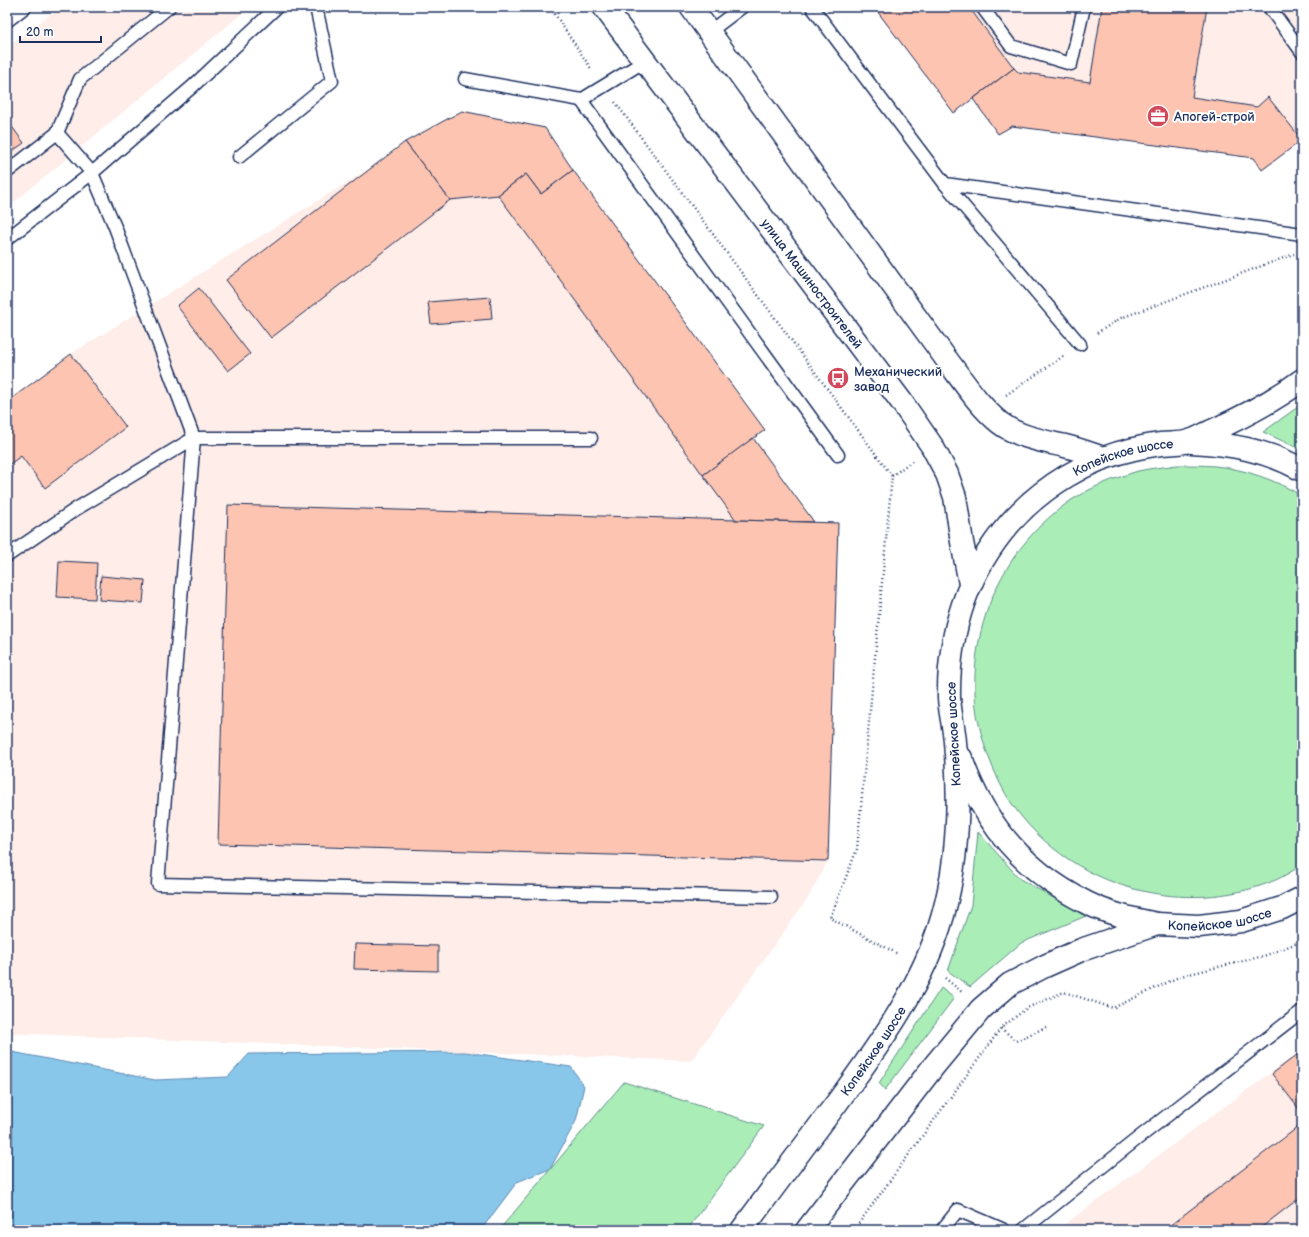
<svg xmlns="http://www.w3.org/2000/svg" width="1309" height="1237" viewBox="0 0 1309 1237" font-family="'Balsamiq Sans',sans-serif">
<rect width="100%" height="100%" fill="#fff"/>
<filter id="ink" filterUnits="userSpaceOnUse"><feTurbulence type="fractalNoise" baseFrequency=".025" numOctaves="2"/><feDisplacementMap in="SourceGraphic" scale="8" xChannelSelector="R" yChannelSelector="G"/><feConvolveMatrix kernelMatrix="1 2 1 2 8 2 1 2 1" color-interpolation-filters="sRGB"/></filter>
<g filter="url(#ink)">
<g fill="#feede8">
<path d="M60,7H250L7,208V47Z"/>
<path d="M874,7H1302V140L1262,170L1254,158L1013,126L998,134L973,99L954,113Z"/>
<path d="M462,111L545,128L573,170L765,430L753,438L814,522L838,523L828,861L808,898L691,1061L7,1033V402L71,354Z"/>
<path d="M1302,1050V1230H1057Z"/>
</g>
<g fill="#aaedb7" stroke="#628e8a">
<path d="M1302,404V450L1263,432Z"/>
<path d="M1177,465C1190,465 1202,465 1215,466C1245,469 1276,480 1302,496V865C1294,870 1286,875 1278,879C1238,897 1189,901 1147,892C1092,881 1041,848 1010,801C999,784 992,766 985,747C980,730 975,711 975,693C972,617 1007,545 1070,501C1091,487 1115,478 1138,471C1151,468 1165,467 1177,465Z"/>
<path d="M978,832L1020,879L1086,916L1021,943L970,987L948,971L971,905Z"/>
<path d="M941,988L954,998L885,1090L879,1083Z"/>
<path d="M624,1082L764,1126L687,1230H499Z"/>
</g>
<path fill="#89c7ea" stroke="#5d8ab2" d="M7,1051L155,1080L228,1077L249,1054L465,1052L571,1067L584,1086L576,1121L550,1169L517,1182L481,1230H7Z"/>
<g fill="#fcc4b1" stroke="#1b2f5e">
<path d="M874,7H969L1014,68L954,113Z"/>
<path d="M1102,7H1207L1192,97L1257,107L1268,97L1302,140L1262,170L1254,158L1012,126L998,134L973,99L1014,68L1018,72L1090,82Z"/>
<path d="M462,111L545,128L573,170L541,194L526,174L498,195L450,200L405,142Z"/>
<path d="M7,120L24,143L7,155Z"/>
<path d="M405,142L450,200L271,338L226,280Z"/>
<path d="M573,170L765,430L703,475L498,195L526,174L541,194Z"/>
<path d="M199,288L250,354L228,371L177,306Z"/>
<path d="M490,297L492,319L431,324L428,302Z"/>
<path d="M71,354L126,427L45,488L21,456L7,466V402Z"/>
<path d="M753,438L814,522L736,520L703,475Z"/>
<path d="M228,505L838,523L828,861L218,844Z"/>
<path d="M59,561L97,563L95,599L57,597Z"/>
<path d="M101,576L145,580L143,603L99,600Z"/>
<path d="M355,944L438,946V971L354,969Z"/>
<path d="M1302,1051V1113L1272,1074Z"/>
<path d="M1302,1124V1196L1258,1230H1164Z"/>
</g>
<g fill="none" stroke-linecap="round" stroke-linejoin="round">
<g stroke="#1b2f5e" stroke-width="15">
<g id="lane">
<path d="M812,7L945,184L1080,344"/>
<path d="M982,7L1011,46L1071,64L1084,7"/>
<path d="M1269,7L1302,52"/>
<path d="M7,21L25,7"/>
<path d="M709,32L742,7"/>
<path d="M465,79L581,100L645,61"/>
<path d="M581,100L838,455"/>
<path d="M57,133L92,173L115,227L194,438L158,884L771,897"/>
<path d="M239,157L332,81L316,7"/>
<path d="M7,172L57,133L80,79L169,7"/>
<path d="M945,184L1302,234"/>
<path d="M7,239L92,173L192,87L277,7"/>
<path d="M7,556L76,509L194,438H591"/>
<path d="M942,1230L958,1210L1004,1230"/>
<path d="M1023,1230L1137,1139L1302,1011"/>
</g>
</g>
<g stroke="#1b2f5e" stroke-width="25">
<g id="primary">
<path id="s1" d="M604,7L901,401L932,446L947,474L955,497L962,542L970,584"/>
<path d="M691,7L947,360C963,381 979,406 1000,423C1018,437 1043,441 1065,446C1078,449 1091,454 1103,458"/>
<path d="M1191,442C1230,444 1267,450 1302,470"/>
<path d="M961,758C983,823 1025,872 1087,903C1109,914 1133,919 1157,924"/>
<path id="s2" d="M742,1230C773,1188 804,1146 836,1104C879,1045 923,986 943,915C958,861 960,798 955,742C954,728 950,713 949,698C948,633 967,572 1010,523C1042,487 1087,459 1134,449C1143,447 1152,445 1161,444C1170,443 1180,444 1189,441C1198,439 1206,433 1214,430C1245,416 1275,400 1302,380"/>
<path id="s3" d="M807,1230L933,1067L981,1009L1010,984L1045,966L1081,950L1157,924L1199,926L1241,921L1282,908L1302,898"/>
</g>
</g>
<g stroke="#1b2f5e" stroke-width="2.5" stroke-dasharray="1 3" stroke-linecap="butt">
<path d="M550,7L592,70"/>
<path d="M615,102L892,476L857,849L830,918L898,954"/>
<path d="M1097,333L1121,318L1294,254"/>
<path d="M1006,395L1065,355"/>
<path d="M892,476L912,461"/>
<path d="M945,978L963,993"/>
<path d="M1001,1028L1016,1041L1046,1027"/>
<path d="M854,1230L1001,1028L1027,1008L1064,992L1113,1008L1181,976L1264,956L1302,941"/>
</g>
<use href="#lane" stroke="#fff" stroke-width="12"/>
<use href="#primary" stroke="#fff" stroke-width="22"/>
</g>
</g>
<defs>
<g id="office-disc" transform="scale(1.15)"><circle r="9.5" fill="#d1495b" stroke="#fff"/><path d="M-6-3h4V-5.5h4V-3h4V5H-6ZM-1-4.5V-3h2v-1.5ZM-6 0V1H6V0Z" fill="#fff"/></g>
<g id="bus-disc" transform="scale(1.15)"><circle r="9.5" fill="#d1495b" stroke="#fff"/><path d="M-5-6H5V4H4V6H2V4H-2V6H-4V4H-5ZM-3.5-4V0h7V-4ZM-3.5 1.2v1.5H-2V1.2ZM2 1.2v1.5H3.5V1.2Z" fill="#fff"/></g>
</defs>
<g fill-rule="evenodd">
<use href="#office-disc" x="1158" y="116"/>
<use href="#bus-disc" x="838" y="378"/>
</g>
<g text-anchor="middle" stroke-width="4" stroke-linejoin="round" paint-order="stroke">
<g font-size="13" fill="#1b2f5e" stroke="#fff" text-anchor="start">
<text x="1174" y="121">Апогей-строй</text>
<text x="854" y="376">Механический<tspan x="854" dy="15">завод</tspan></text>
</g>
<g font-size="13" fill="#1b2f5e" stroke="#fff">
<text dy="5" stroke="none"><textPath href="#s1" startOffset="346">улица Машиностроителей</textPath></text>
<text dy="5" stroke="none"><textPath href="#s2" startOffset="918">Копейское шоссе</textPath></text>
<text transform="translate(953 734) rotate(-93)" y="5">Копейское шоссе</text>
<text dy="5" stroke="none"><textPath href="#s3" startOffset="542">Копейское шоссе</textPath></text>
<text dy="5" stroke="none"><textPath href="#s2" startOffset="222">Копейское шоссе</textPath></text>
</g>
</g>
<rect width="1309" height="1237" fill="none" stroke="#fff" stroke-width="24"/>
<rect x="12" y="12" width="1285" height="1213" fill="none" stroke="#1b2f5e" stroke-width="1.5" filter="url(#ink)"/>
<path d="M20 36v6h81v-6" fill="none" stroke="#1b2f5e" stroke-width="2"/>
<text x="26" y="36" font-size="12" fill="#1b2f5e" stroke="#ffffff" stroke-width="3" paint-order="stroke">20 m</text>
</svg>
